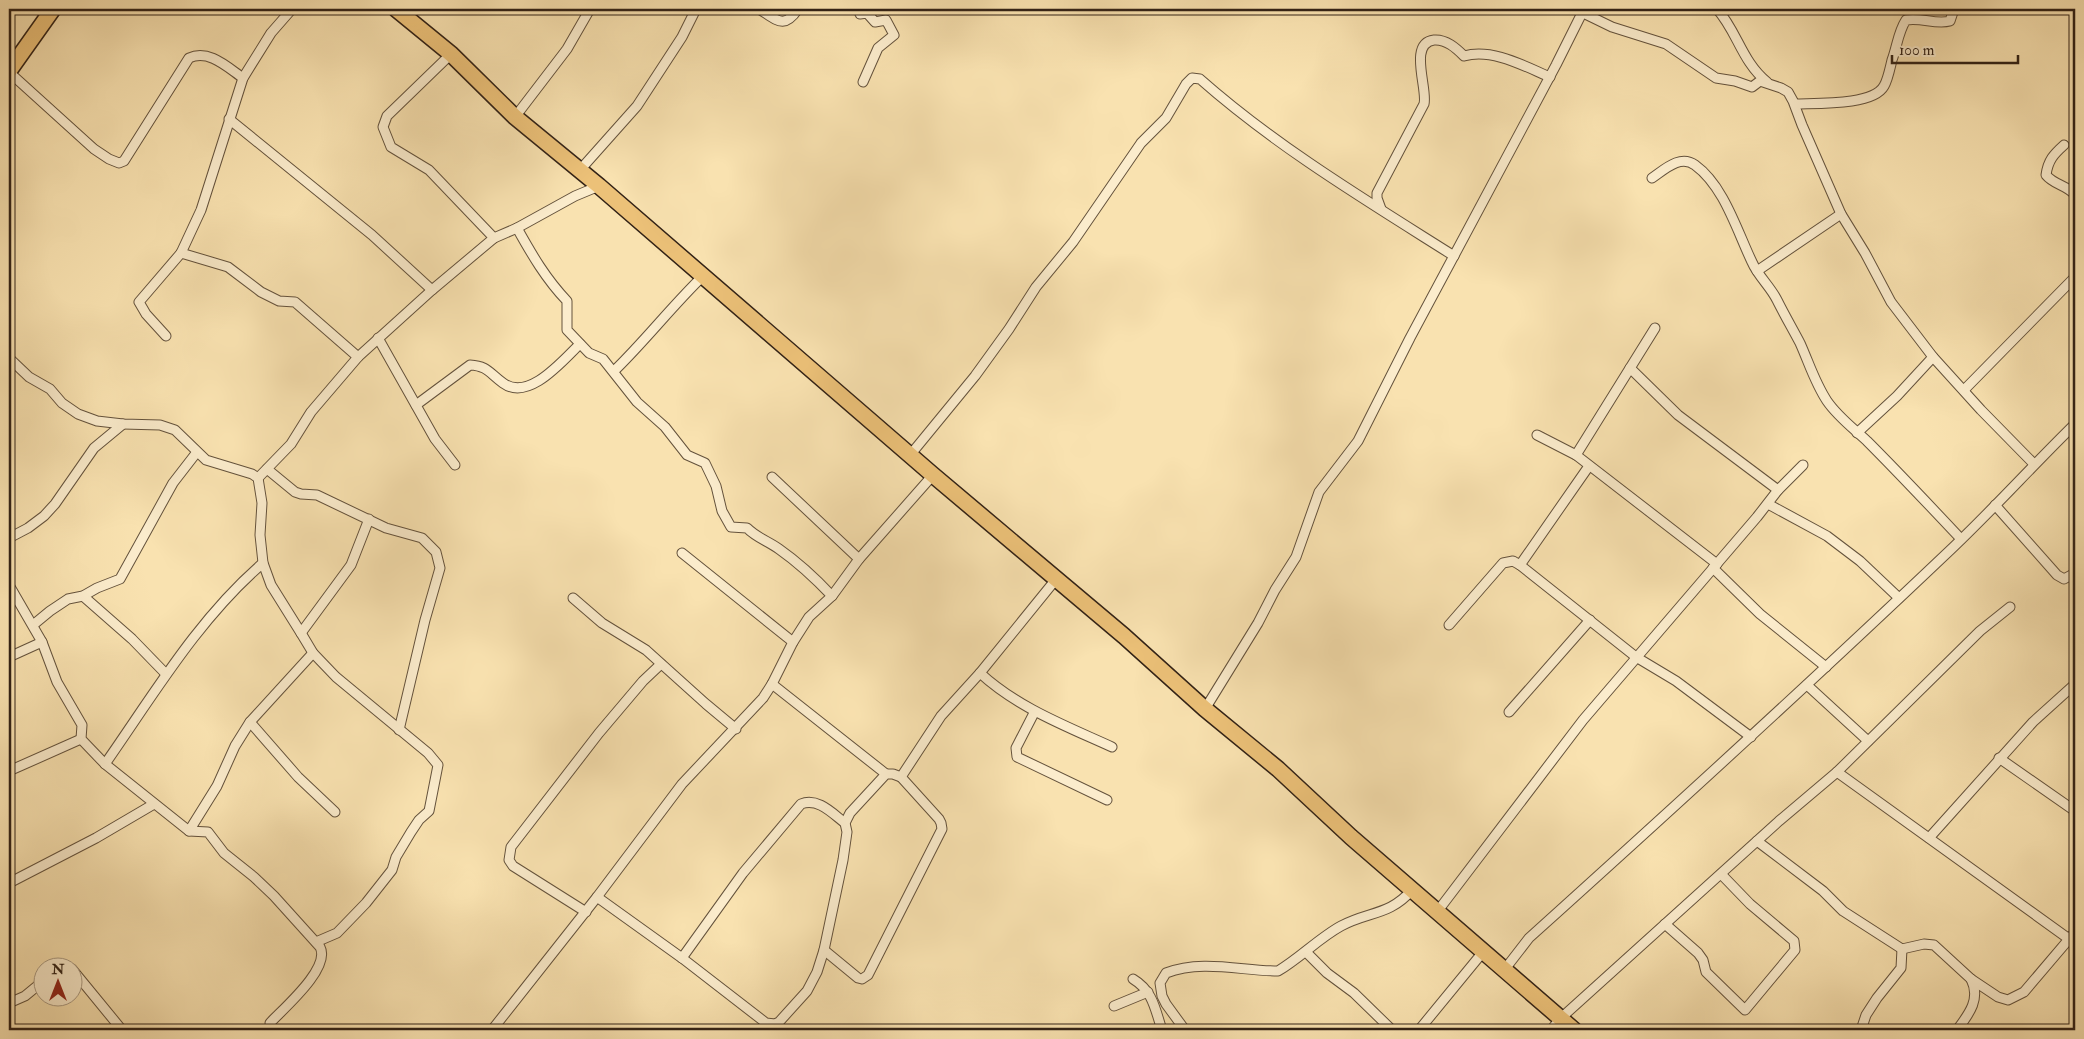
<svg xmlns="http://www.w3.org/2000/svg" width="2084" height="1039" viewBox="0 0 2084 1039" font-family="'IM FELL Double Pica',serif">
<rect width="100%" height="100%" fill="#f9e2b0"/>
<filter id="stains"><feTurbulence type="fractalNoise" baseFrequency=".004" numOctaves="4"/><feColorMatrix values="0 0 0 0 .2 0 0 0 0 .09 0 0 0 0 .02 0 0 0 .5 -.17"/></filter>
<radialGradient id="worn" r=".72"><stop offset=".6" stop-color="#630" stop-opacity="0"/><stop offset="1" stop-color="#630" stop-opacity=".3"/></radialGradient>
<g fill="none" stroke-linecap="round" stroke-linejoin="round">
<g stroke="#64523c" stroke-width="11">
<g id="minor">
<path d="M759,9C777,20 784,30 798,9"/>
<path d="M858,9L860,14L867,13L875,22L886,20L894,35L878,48L863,82"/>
<path d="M1575,9L1612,27L1666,44L1716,78L1735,81L1752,87L1760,81L1781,88L1788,92L1793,101L1802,125L1841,214L1865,253L1891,302L1933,357L1981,410L2034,464"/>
<path d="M1717,9C1737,31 1742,62 1767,82"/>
<path d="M451,54L387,116L383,127L391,147L429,170L494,238"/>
<path d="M9,72L94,149L109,159L119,163L124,161L189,58C209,49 227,67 243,78"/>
<path d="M1795,104C1815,103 1873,106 1884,86C1888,79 1890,68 1892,60C1897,47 1898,32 1906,20C1921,17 1936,25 1950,21L1954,9"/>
<path d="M515,117L567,49L590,9"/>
<path d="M229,119L372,235L432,290"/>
<path d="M2064,145C2054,154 2048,160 2046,175C2054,185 2067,185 2075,195"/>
<path d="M580,170L637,106L682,37L696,9"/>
<path d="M1652,178C1664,170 1680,154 1695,165C1724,186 1737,231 1752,262C1758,276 1770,286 1777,300C1784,314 1792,328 1800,343C1809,363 1815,383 1827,401C1838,417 1853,428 1867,441C1899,473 1930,506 1961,539"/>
<path d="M1381,209L1377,198V193L1424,104C1428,89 1408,43 1434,40C1446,39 1456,48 1464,56C1492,48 1524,66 1550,77"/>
<path d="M517,228C532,255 546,279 567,301V330L589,353L603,359L637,402L665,427L687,455L705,463L716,486L722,511L731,527L747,528C757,538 768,541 779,549C799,563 816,579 832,596"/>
<path d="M181,253L228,267L261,292L279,301L295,302L358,357"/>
<path d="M1757,271L1841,214"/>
<path d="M166,336L146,314L139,302L181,253L201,210L243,78L271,33L292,9"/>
<path d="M378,338L435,439L455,465"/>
<path d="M9,358L29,377L50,389L62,403L78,414L97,421L123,424L160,425L175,430L206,460L252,474L258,478L262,503L260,535L263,563L271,585L301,633L313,653L336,677L428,753L438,765L429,811L419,820L411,832L396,857L392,870L366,903L337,933L316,942"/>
<path d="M1630,368L1678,415L1778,490"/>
<path d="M614,371C645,341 672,306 703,276"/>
<path d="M1964,390L2075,277"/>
<path d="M416,405L470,365C488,366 489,373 503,383C529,402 563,360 580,344"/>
<path d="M1857,433L1897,396L1933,357"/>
<path d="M1537,435L1576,455L1717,564"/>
<path d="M911,454L975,376L1009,329L1036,287L1073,242L1141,143L1166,118L1186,84L1192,78L1200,79C1277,147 1367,201 1454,256"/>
<path d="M1576,455L1655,328"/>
<path d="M267,469L295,492L301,494L317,495L386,528L422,538L436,552L440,568L425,620L399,730"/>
<path d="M772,477L859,559"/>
<path d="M258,478L291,444L311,412L358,357L432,290L494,238L517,228L575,196L599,186"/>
<path d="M1768,504L1827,536L1860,561L1899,598"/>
<path d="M1995,505L2057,575L2064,579L2075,573"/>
<path d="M9,538L28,528L44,516L55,504L94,448L123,424"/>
<path d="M682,553L793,642"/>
<path d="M1520,565L1589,466"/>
<path d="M1713,568L1760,614L1826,667"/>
<path d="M9,585L42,642L57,682L82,725L81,739L105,764L189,831L208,832L224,853L254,877L274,896L320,947C331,968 284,1008 270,1023"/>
<path d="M83,596L132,639L166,674"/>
<path d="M573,598L602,623L646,650L706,704L736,729"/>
<path d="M33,625L50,611L68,599L83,596L97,588L120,579L173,483L197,452"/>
<path d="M1449,625L1503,563L1513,561L1520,565L1636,657L1676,681L1751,737"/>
<path d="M301,633L351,565L369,519"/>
<path d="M9,657L42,642"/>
<path d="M980,673C1018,708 1066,726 1112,747"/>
<path d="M772,684L886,774"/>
<path d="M1807,685L1868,741"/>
<path d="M1205,709L1258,623L1275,590L1296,557L1319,492L1358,441L1410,338L1556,65L1582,13"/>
<path d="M1509,712L1590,620"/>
<path d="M1034,713L1016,748L1017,757L1107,800"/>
<path d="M250,722L298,777L335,812"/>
<path d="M1999,758L2075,811"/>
<path d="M105,764C154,694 198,619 263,563"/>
<path d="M9,771L81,739"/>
<path d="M1837,772L2069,939"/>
<path d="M189,831L217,786L235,746L250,722L313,653"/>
<path d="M1929,838L2033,722L2075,684"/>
<path d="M1757,841L1823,891L1843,911L1902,949L1924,944L1934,945L1971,979L1998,997L2008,1000L2024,992L2075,932"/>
<path d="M9,883L96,838L154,804"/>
<path d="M597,897L682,958L766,1023L775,1024L779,1022L807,991L817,972L824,950L843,860L847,832L845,823L850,813L886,774H893L901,777L941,716L980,673L1057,578"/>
<path d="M586,912L513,866L509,860L511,847L599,733L643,681L661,664"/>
<path d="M1437,912L1583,720L1757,517L1778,490L1803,465"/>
<path d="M1665,924L1698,953L1703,960L1706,972L1745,1010L1795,950L1794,941L1750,904L1721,874"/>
<path d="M824,950L858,978L862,979L868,975L942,829L941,823L939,819L901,777"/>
<path d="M1306,952L1327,973L1354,993L1392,1030"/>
<path d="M682,958L743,873L801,804C818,797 833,814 845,823"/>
<path d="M72,969L122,1030"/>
<path d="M1505,969L1529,938C1669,812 1808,685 1945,555C1990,513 2031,467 2075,424"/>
<path d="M1133,979C1153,991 1155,1009 1162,1030"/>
<path d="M9,1003L25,996L42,982"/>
<path d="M1114,1006L1148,992"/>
<path d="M492,1030L597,897L682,784L763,698L772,684L793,642L809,617L832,596L859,559L933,475"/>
<path d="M1185,1030L1166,1004L1162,996L1160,983L1166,973C1202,959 1242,971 1278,971C1300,958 1319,938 1341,926C1369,911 1389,916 1412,890"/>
<path d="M1419,1030L1483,952"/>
<path d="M1551,1030L1561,1018L1779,821L1837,772L1980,631L2010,607"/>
<path d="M1861,1030L1866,1015L1877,998L1901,968L1902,949"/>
<path d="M1957,1030C1969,1014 1981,999 1971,979"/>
</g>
</g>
<g stroke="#322216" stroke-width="18">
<g id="primary">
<path d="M396,9L451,54L515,117L599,186L933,475L1124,636L1205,709L1278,769L1351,837L1574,1030"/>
<path d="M9,71L53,9"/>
</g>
</g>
<use href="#minor" stroke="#fbeccc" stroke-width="9"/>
<use href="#primary" stroke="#ecc178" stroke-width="15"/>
</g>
<rect width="2084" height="1039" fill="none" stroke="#f9e2b0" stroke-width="30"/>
<rect x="10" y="10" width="2064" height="1019" fill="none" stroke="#322216" stroke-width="2.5"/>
<rect x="15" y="15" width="2054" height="1009" fill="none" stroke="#322216"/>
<g transform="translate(58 982)"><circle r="24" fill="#fbeccc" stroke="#ab9b83"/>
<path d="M0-4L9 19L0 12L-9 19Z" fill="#8f2418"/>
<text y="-8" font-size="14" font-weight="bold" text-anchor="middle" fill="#322216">N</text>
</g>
<path d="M1892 55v8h126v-8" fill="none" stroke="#322216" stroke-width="2.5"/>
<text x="1899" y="55" font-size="15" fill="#322216" stroke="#fbeccc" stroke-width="4" paint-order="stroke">100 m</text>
<rect width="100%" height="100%" filter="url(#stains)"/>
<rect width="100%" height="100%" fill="url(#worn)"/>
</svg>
